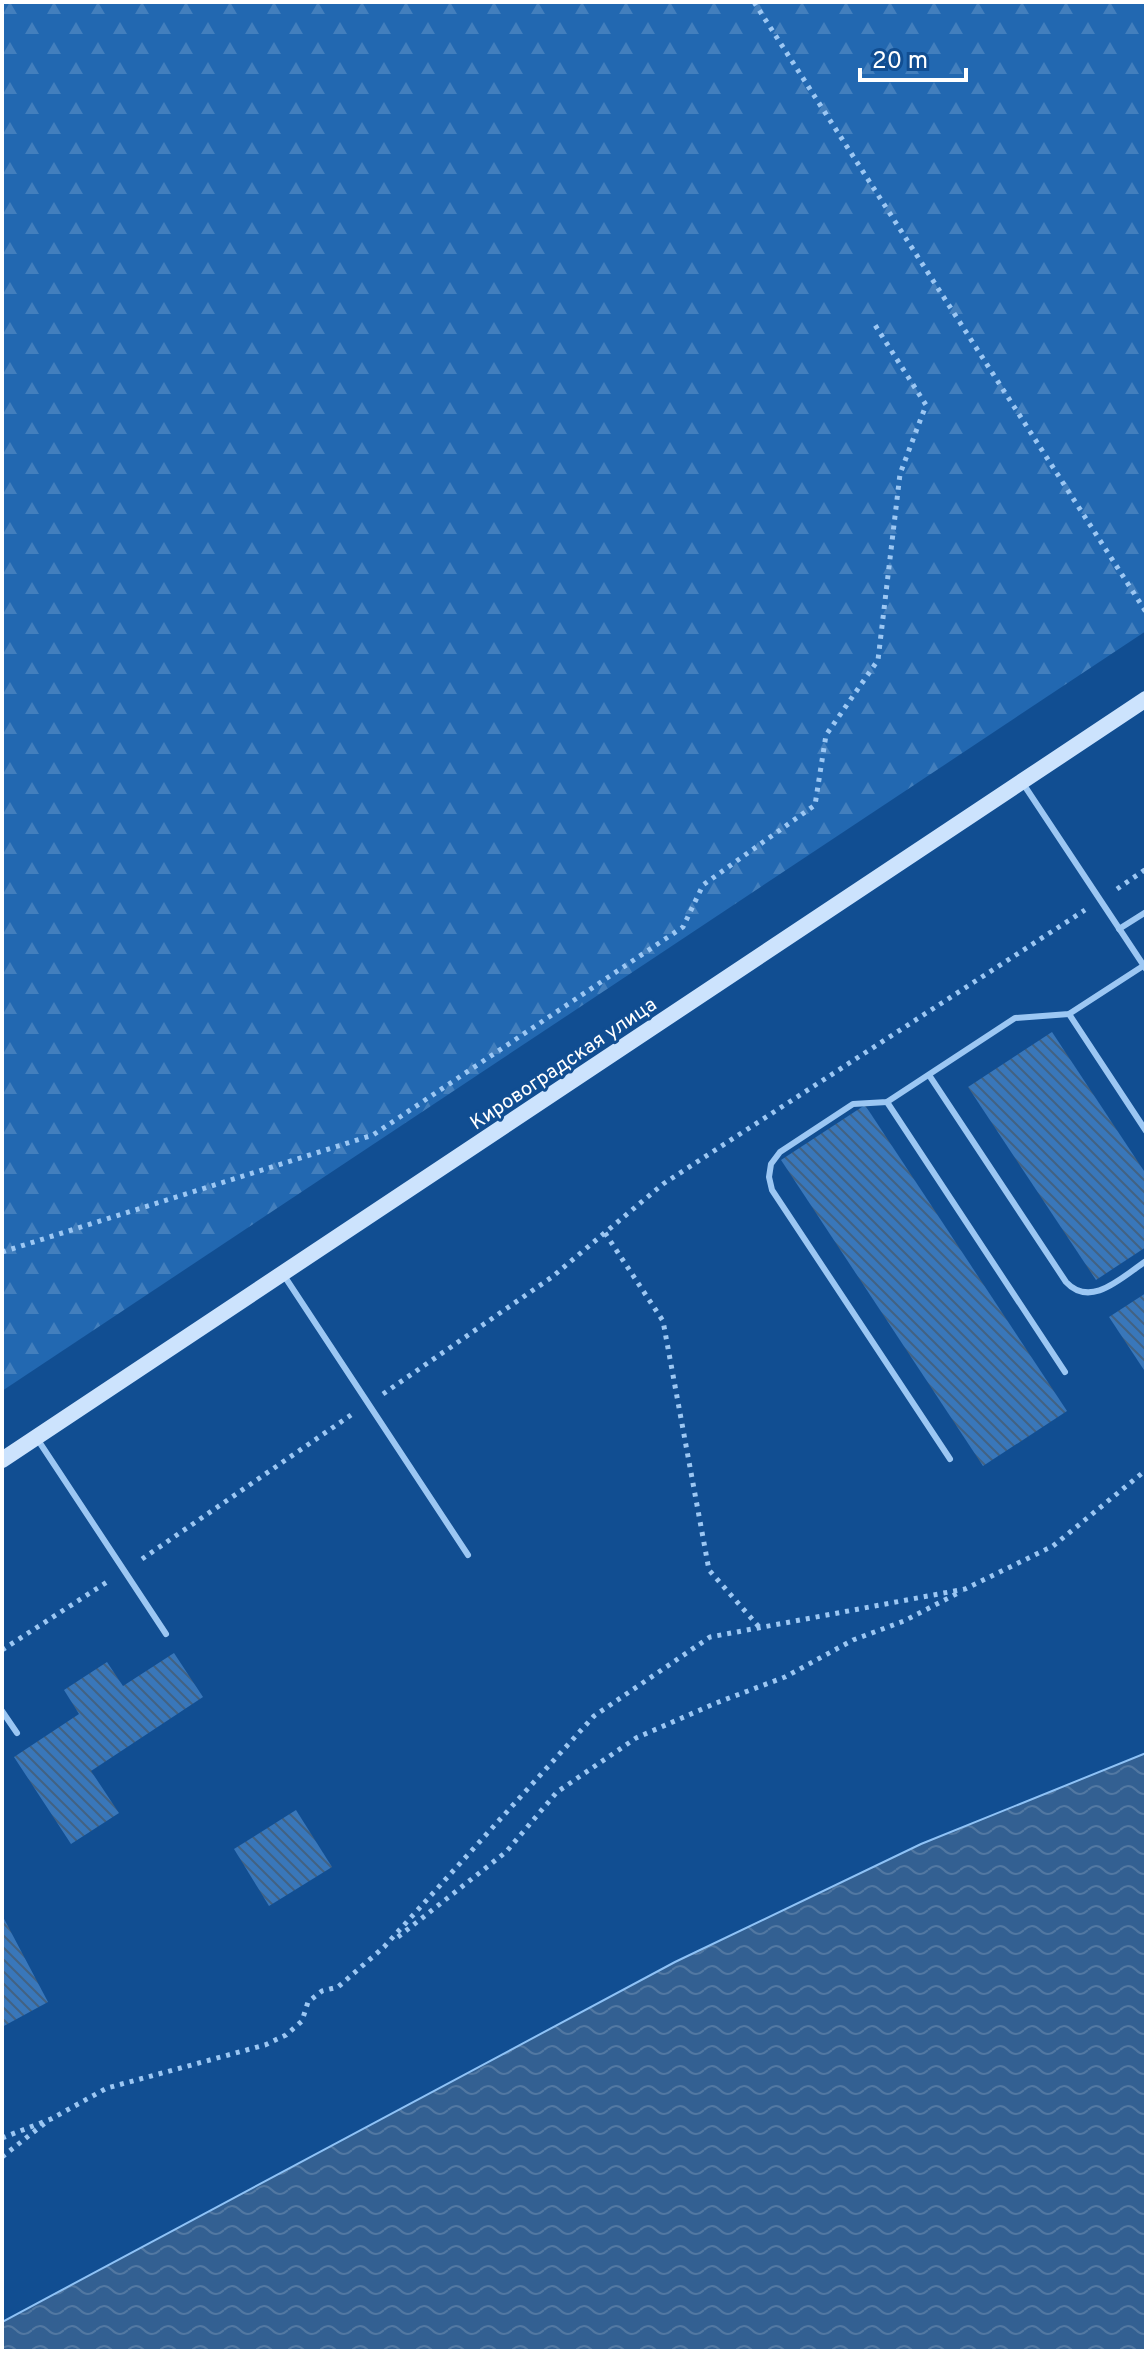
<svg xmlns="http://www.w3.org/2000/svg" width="1148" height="2353" viewBox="0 0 1148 2353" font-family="Overpass,sans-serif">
<defs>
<pattern id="forest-firs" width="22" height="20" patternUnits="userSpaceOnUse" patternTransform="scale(2)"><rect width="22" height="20" fill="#2268b1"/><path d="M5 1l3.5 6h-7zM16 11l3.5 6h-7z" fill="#437fbd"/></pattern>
<pattern id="water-waves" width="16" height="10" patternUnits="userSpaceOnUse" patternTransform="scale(2)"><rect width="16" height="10" fill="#336092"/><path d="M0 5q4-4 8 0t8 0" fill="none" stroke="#5278a2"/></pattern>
<pattern id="building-back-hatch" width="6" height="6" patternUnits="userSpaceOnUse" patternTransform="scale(2)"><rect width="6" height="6" fill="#3977ba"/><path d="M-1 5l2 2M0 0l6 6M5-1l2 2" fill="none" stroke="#426283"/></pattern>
</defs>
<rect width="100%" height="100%" fill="#114e92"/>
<path fill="url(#forest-firs)" d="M2,2H1146V631L2,1391Z"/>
<path fill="url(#water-waves)" stroke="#8ec2f6" stroke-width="2" d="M1146,1753V2351H2V2322L675,1962L921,1844Z"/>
<g fill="url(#building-back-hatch)">
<path d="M1052,1032L1146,1174V1247L1096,1280L968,1087Z"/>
<path d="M865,1105L1067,1411L983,1466L781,1160Z"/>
<path d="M1146,1293V1369L1144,1370L1109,1317Z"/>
<path d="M174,1653L203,1697L91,1771L119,1813L71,1844L14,1757L79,1714L64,1690L107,1662L123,1686Z"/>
<path d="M296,1810L332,1867L269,1906L234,1849Z"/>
<path d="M2,1915L48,2002L2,2027Z"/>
</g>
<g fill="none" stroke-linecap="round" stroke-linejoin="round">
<g stroke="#9cc7f3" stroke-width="5" stroke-dasharray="4 6" stroke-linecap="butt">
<path d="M754,2L1146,612"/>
<path d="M1117,889L1146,869"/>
<path d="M605,1233L663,1321L709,1570L760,1628"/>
<path d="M2,1252L373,1135L683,927L703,885L815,805L826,735L878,660L900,474L926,405L875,325"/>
<path d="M383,1394L552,1277L663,1184L1085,910"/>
<path d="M142,1559L351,1415"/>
<path d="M2,1650L107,1582"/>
<path d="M398,1937L506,1852L557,1792L636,1738L716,1703L785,1677L853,1640L904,1621L962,1591"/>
<path d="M2,2138L51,2119L107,2088L265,2045L286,2035L302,2021L308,2002L322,1991L338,1987L384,1947L594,1716L710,1637L965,1589L1053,1546L1146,1470"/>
<path d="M2,2157L45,2123"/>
</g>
<g stroke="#9cc7f3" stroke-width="6">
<path d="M1022,782L1146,969"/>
<path d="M1119,929L1146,912"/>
<path d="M1069,1014L1146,1131"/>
<path d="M929,1075L1066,1282C1091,1309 1122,1277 1146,1261"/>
<path d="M887,1102L1065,1372"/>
<path d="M283,1274L468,1555"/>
<path d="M36,1437L166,1634"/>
<path d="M950,1459L772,1190L769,1177L771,1164L780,1152L853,1104L887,1102L1015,1018L1069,1014L1143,966"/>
<path d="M2,1711L17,1733"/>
</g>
<path stroke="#cce3fd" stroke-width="16" d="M2,1460L1146,699"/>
</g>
<g text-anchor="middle" stroke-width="6" stroke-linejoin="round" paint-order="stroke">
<g font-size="20" fill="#fff" stroke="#114e92">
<text transform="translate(563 1063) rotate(-34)" y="7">Кировоградская улица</text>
</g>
</g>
<rect width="1148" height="2353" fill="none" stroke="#ffffff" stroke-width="8"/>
<path d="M860 68v12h106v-12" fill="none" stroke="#ffffff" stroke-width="4"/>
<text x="872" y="68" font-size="24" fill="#ffffff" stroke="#114e92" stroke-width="6" paint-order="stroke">20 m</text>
</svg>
